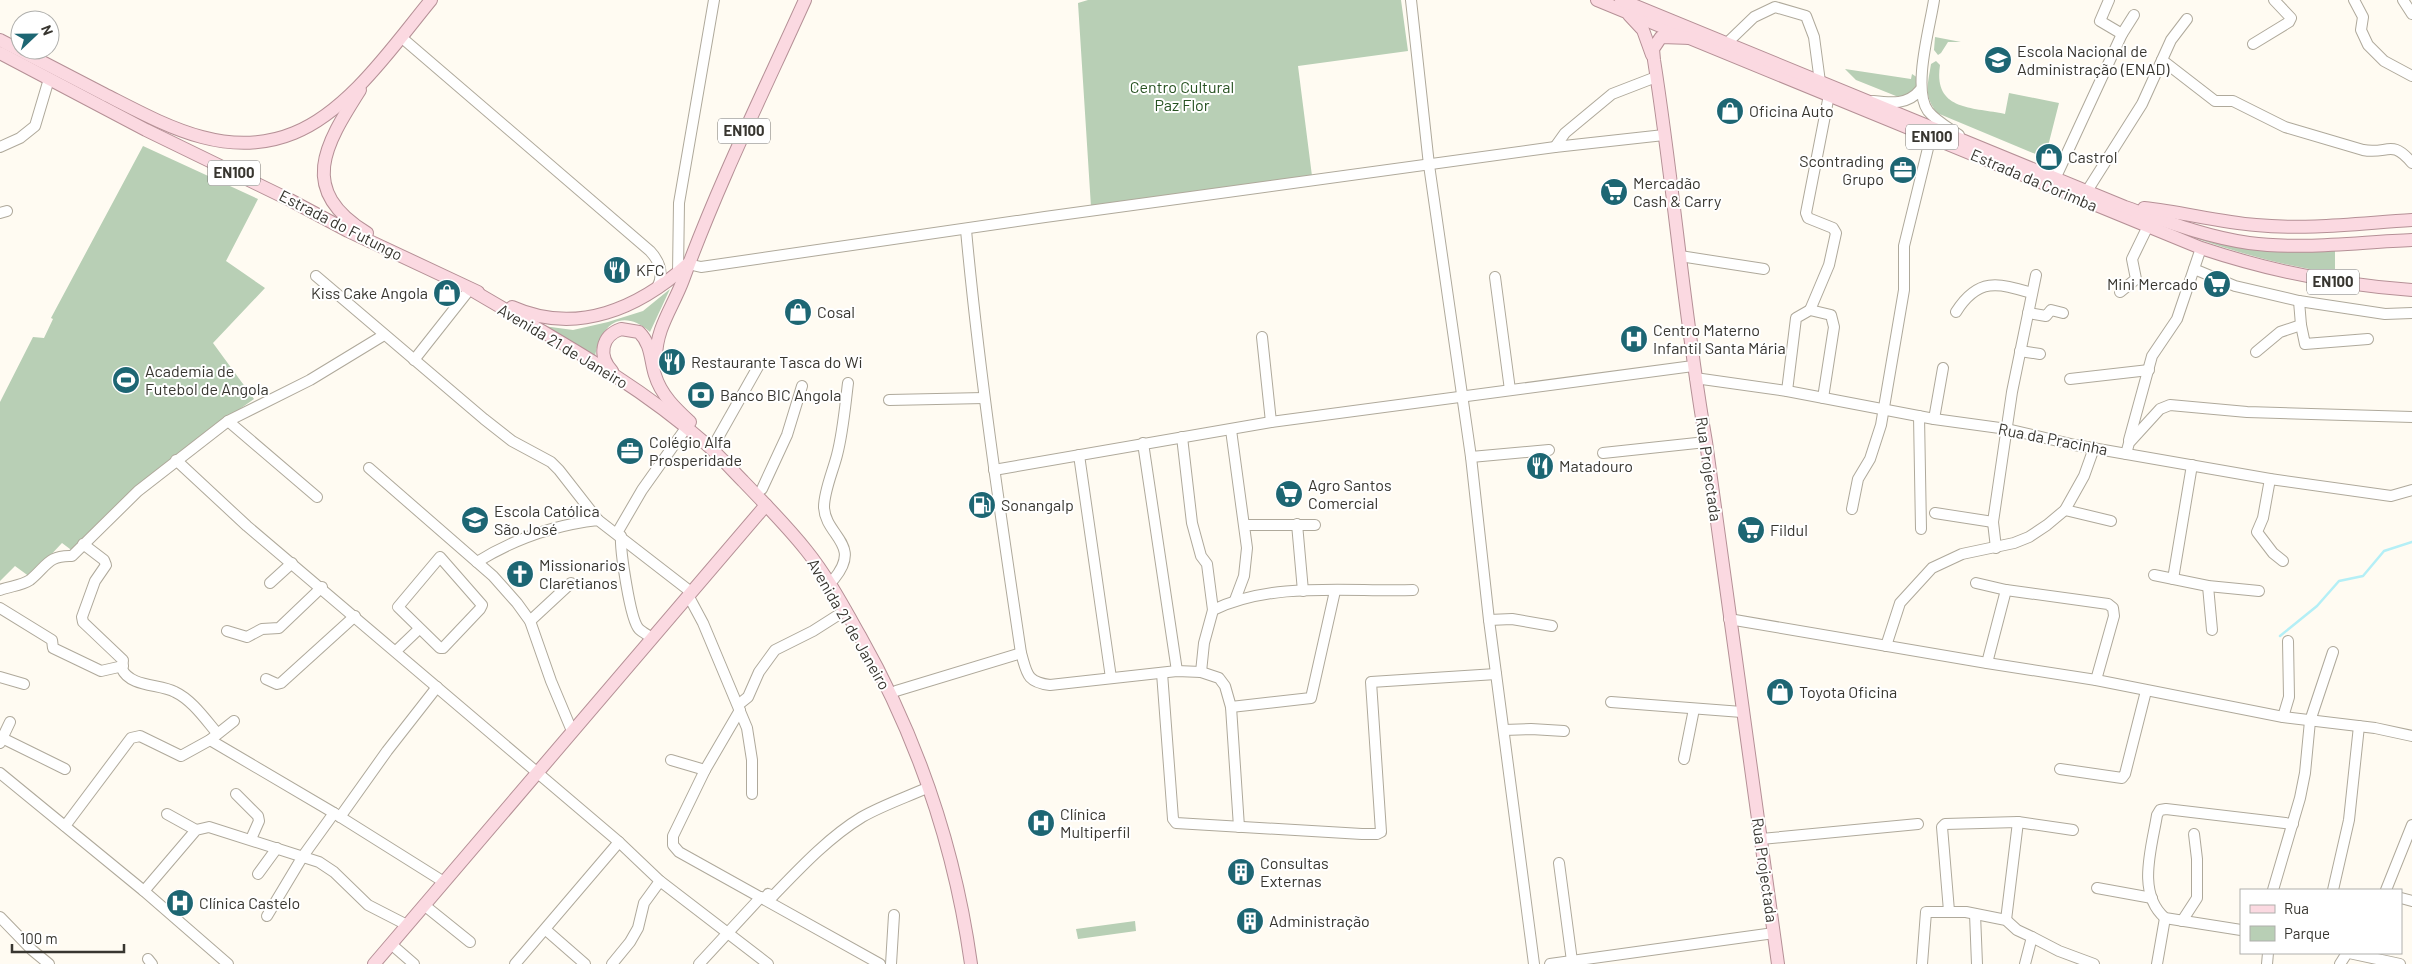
<svg xmlns="http://www.w3.org/2000/svg" width="2412" height="964" viewBox="0 0 2412 964" font-family="Barlow,sans-serif">
<rect width="100%" height="100%" fill="#fffbf2"/>
<g fill="#b8cfb5">
<path d="M1088,0H1401L1408,51L1298,66L1312,176L1091,207L1078,3Z"/>
<path d="M1935,37L1961,42H1948L1941,53L1938,55L1934,50Z"/>
<path d="M1936,61L1940,65C1933,111 1972,107 2005,114L2009,93L2059,103L2045,158L1937,113C1923,95 1928,84 1931,64Z"/>
<path d="M1845,69L1911,79L1912,74L1918,78L1914,93L1903,96H1896L1856,80Z"/>
<path d="M143,146L258,199L226,261L265,288L213,343L254,399L210,430L74,552L62,543L30,577L15,566L0,581V402L33,337L44,338L53,319L51,318Z"/>
<path d="M2141,219L2301,251H2335V273C2267,264 2205,242 2141,219Z"/>
<path d="M670,289L650,332C622,307 599,325 595,358L536,325L573,330L608,322L643,311Z"/>
<path d="M1135,921L1136,931L1078,939L1076,929Z"/>
</g>
<g fill="none" stroke-linecap="round" stroke-linejoin="round">
<path stroke="#b4eff6" stroke-width="2.5" d="M2280,636L2317,606L2339,581L2363,576L2384,551L2412,542"/>
<g stroke="#afa99b" stroke-width="12">
<g id="minor">
<path d="M1411,0L1429,165L1471,457L1489,620L1534,964"/>
<path d="M1934,0C1930,27 1912,89 1928,111C1936,121 1949,128 1959,135"/>
<path d="M2109,0L2100,21L2122,34"/>
<path d="M2354,0L2363,17L2361,30L2368,45L2384,61L2412,76"/>
<path d="M2403,0L2412,14"/>
<path d="M401,37L650,251C661,263 664,274 657,288"/>
<path d="M1727,43L1754,17L1775,7L1806,16L1814,37L1820,82"/>
<path d="M2253,44L2289,22L2291,18L2274,0"/>
<path d="M2162,60L2215,101H2233L2285,127L2363,150C2388,155 2391,138 2412,163"/>
<path d="M1873,101C1891,103 1908,105 1920,90"/>
<path d="M0,147L20,138L35,126L49,79"/>
<path d="M1555,147L1565,133L1612,94L1656,77"/>
<path d="M2055,179L2122,34L2134,15"/>
<path d="M2087,191L2142,104L2171,40L2187,19"/>
<path d="M0,213L7,211"/>
<path d="M966,230C979,371 1000,512 1021,653C1027,673 1026,682 1050,685L1177,671L1201,672L1219,678L1225,686L1231,707L1239,827"/>
<path d="M1680,256L1764,269"/>
<path d="M688,264L701,267L1045,217L1555,147L1664,135"/>
<path d="M2194,269L2235,286L2299,301L2385,314L2412,313"/>
<path d="M678,273L679,203L714,0"/>
<path d="M316,276L484,419L512,441L551,462L559,470L598,520"/>
<path d="M1495,277L1510,390"/>
<path d="M2120,292L2136,279L2132,259L2148,226"/>
<path d="M2299,301L2301,325L2305,344L2368,339"/>
<path d="M1810,310L1829,265L1836,233L1833,228L1808,218L1806,213L1829,95"/>
<path d="M1956,312C1978,277 1998,283 2032,293"/>
<path d="M2028,313L2046,316L2051,310L2063,313"/>
<path d="M1262,337L1271,422"/>
<path d="M2020,351L2040,354"/>
<path d="M2256,352L2280,332L2301,325"/>
<path d="M414,360L470,289"/>
<path d="M1695,378L1787,391L1934,419L2007,429L2075,445L2270,479L2391,496L2412,490"/>
<path d="M2070,379L2149,370"/>
<path d="M1787,391L1796,318L1810,310L1831,315L1834,327L1823,398"/>
<path d="M889,400L984,398"/>
<path d="M1919,416L1921,529"/>
<path d="M1934,419L1943,368"/>
<path d="M228,421L317,497"/>
<path d="M1231,430L1247,548L1244,576L1235,600"/>
<path d="M1182,437L1192,523L1201,556L1207,564L1213,610"/>
<path d="M2129,440L2152,356L2177,319L2201,248"/>
<path d="M715,443L759,365"/>
<path d="M1143,443L1177,671"/>
<path d="M1603,453L1706,442"/>
<path d="M2126,454L2129,443L2160,409L2170,405L2247,412L2412,417"/>
<path d="M1079,455L1111,678"/>
<path d="M1471,457L1549,450"/>
<path d="M176,460L247,526L619,842L660,881L768,964"/>
<path d="M369,468L493,576L517,603L530,621L551,681L572,731"/>
<path d="M994,470L1271,422L1693,366"/>
<path d="M2270,479L2263,518L2257,532L2273,553L2283,561"/>
<path d="M762,489L787,435L802,386"/>
<path d="M1852,509L1858,479L1870,459L1881,425L1904,290V246L1931,136"/>
<path d="M2065,510L2111,521"/>
<path d="M1935,513L1993,522"/>
<path d="M1297,524L1303,591"/>
<path d="M1245,525H1315"/>
<path d="M617,533L642,490L686,428"/>
<path d="M621,536C620,549 630,620 639,629C642,632 648,635 652,638"/>
<path d="M83,544L104,560L106,565L95,581L82,617L83,622L123,660L122,669C130,687 160,684 175,692C192,700 205,719 217,733"/>
<path d="M1996,548L1993,522L2012,392L2036,275"/>
<path d="M440,557L482,605L480,609L443,648H440L398,607Z"/>
<path d="M477,562C514,539 554,525 598,520L691,592"/>
<path d="M2154,575L2208,586L2259,591"/>
<path d="M834,579C863,544 825,536 824,507C824,491 833,471 837,455C843,432 845,407 848,383"/>
<path d="M2173,579L2192,465"/>
<path d="M270,583L292,563"/>
<path d="M1976,583L2006,590L2108,604L2113,608L2114,616L2096,680"/>
<path d="M2208,586L2212,630"/>
<path d="M0,590C10,586 21,586 30,580C47,566 48,555 72,556L138,491L228,421L310,380L384,335"/>
<path d="M688,595L703,623L747,728L752,760V794"/>
<path d="M0,608L52,640L53,648L101,671L123,666"/>
<path d="M1729,619L1987,663L2096,680L2283,717L2375,728L2412,736"/>
<path d="M1489,620L1512,619L1552,626"/>
<path d="M530,621L571,583"/>
<path d="M227,631L247,637L262,629L279,628L322,587"/>
<path d="M1886,646L1900,603L1932,568L1962,554L2014,543L2029,537L2047,525L2065,510L2084,476L2094,448"/>
<path d="M396,651L419,629"/>
<path d="M1987,663L2006,590"/>
<path d="M1201,672L1204,643L1213,610C1273,581 1348,592 1413,590"/>
<path d="M1162,673L1173,819L1176,823L1362,834H1377L1381,832L1371,682L1496,674"/>
<path d="M0,677L24,684"/>
<path d="M266,679L277,684L281,683L355,616"/>
<path d="M896,691L1021,653"/>
<path d="M1611,702L1742,712"/>
<path d="M738,705L748,697L759,672L775,650L813,631L846,610"/>
<path d="M1231,707L1311,698L1335,591"/>
<path d="M740,710L705,770L673,836V845L679,852L880,964"/>
<path d="M2283,717L2289,697L2288,641"/>
<path d="M1504,730L1531,729L1564,731"/>
<path d="M2,738L65,769"/>
<path d="M210,740L334,813L444,882"/>
<path d="M0,743L10,722"/>
<path d="M1684,759L1694,709"/>
<path d="M671,760L705,770"/>
<path d="M2060,769L2122,778L2125,774L2146,691"/>
<path d="M0,773L144,891L228,964"/>
<path d="M236,794L258,816L259,821L251,839"/>
<path d="M167,814L196,830"/>
<path d="M340,817L387,751L437,687"/>
<path d="M65,826L131,738L140,736L181,756L210,740L234,721"/>
<path d="M1761,839L1918,824"/>
<path d="M1559,863L1572,961"/>
<path d="M258,874L277,848"/>
<path d="M2097,888L2152,898"/>
<path d="M2273,890L2300,798L2305,773L2310,721L2333,652"/>
<path d="M2333,890L2349,820L2359,726"/>
<path d="M2386,890L2412,825"/>
<path d="M144,891L196,830L209,827L319,862L334,872L368,905L407,925"/>
<path d="M2401,898L2412,901"/>
<path d="M765,899L768,894L773,896C800,868 829,837 862,817C883,805 907,797 929,787"/>
<path d="M424,905L470,942"/>
<path d="M1949,911L1942,827L1945,824L2018,822L2073,830"/>
<path d="M1975,914L1977,964"/>
<path d="M267,916L303,856L334,813"/>
<path d="M0,917L32,950L49,964"/>
<path d="M2006,920L2018,822"/>
<path d="M2182,921L2197,898V859L2194,834"/>
<path d="M546,930L585,964"/>
<path d="M2241,930L2165,918C2136,893 2152,847 2157,815L2160,810L2166,809L2293,824"/>
<path d="M391,944L414,964"/>
<path d="M2349,953L2400,964"/>
<path d="M148,959L152,964"/>
<path d="M515,964L619,842"/>
<path d="M612,964L630,942L638,928L644,903L660,881"/>
<path d="M699,964L761,897"/>
<path d="M891,964L894,915"/>
<path d="M1550,964L1774,933"/>
<path d="M1922,964L1926,912H1966L2006,920L2017,930L2032,937L2059,951L2094,964"/>
<path d="M2025,964L2032,937"/>
<path d="M2157,964L2165,918"/>
<path d="M2267,964L2268,953"/>
<path d="M2340,964L2347,953"/>
</g>
</g>
<g stroke="#b59096" stroke-width="14">
<g id="major">
<path d="M1597,0L2201,248C2270,271 2339,285 2412,290"/>
<path d="M1621,0L2125,207C2165,221 2206,237 2249,243C2302,250 2358,242 2412,240"/>
<path d="M1629,15L1643,30L1652,55"/>
<path d="M1691,38L1661,37L1653,49L1654,60C1674,187 1684,316 1706,442L1778,964"/>
<path d="M0,40C35,58 70,76 104,94C163,124 226,161 294,133C349,111 394,45 431,0"/>
<path d="M0,53L146,130L290,200L348,231L478,292"/>
<path d="M360,90C325,145 297,190 367,233"/>
<path d="M2144,208C2182,212 2218,222 2256,225C2308,230 2361,223 2412,220"/>
<path d="M470,289C551,337 635,381 706,444C719,455 731,469 743,481C764,503 787,526 806,550C827,576 843,606 860,636C917,737 955,848 971,964"/>
<path d="M512,307C577,336 639,308 688,264"/>
<path d="M656,358C656,328 673,307 683,280C718,184 763,93 805,0"/>
<path d="M612,371C598,356 601,336 621,329L639,332C652,345 650,360 655,375C661,395 676,409 690,422"/>
<path d="M374,964L766,505"/>
</g>
</g>
<use href="#minor" stroke="#fff" stroke-width="10"/>
<use href="#major" stroke="#fbd9e1" stroke-width="12"/>
</g>
<defs>
<g id="university-disc" transform="scale(1.4375)"><circle r="9.5" fill="#1d6673" stroke="#fff"/><path d="M0-5L7-2L0 1L-7-2ZM-4 1L0 2.5L4 1V4Q0 6-4 4Z" fill="#fff"/></g>
<g id="shop-disc" transform="scale(1.4375)"><circle r="9.5" fill="#1d6673" stroke="#fff"/><path d="M-5-2.5h2.3a2.7 3.5 0 0 1 5.4 0H5L5.5 6h-11ZM-1.5-2.5h3a1.5 2.3 0 0 0-3 0Z" fill="#fff"/></g>
<g id="office-disc" transform="scale(1.4375)"><circle r="9.5" fill="#1d6673" stroke="#fff"/><path d="M-6-3h4V-5.5h4V-3h4V5H-6ZM-1-4.5V-3h2v-1.5ZM-6 0V1H6V0Z" fill="#fff"/></g>
<g id="supermarket-disc" transform="scale(1.4375)"><circle r="9.5" fill="#1d6673" stroke="#fff"/><path d="M-6-5.5h2.5l.6 2H6L4.5 2H-2.5L-4.4-4H-6ZM-1.5 3.2a1.3 1.3 0 1 0 .1 0ZM3 3.2a1.3 1.3 0 1 0 .1 0Z" fill="#fff"/></g>
<g id="restaurant-disc" transform="scale(1.4375)"><circle r="9.5" fill="#1d6673" stroke="#fff"/><path d="M-5-6h1v4h1v-4h1v4h1v-4h1v5L-1.5 .5V6h-2V.5L-5-1ZM5-6V6H3V1.5H1.5Q1.5-4 5-6Z" fill="#fff"/></g>
<g id="hospital-disc" transform="scale(1.4375)"><circle r="9.5" fill="#1d6673" stroke="#fff"/><path d="M-5-5h3v3.5h4V-5h3V5h-3V1.5h-4V5h-3Z" fill="#fff"/></g>
<g id="stadium-disc" transform="scale(1.4375)"><circle r="9.5" fill="#1d6673" stroke="#fff"/><path d="M0-5a6.5 5 0 1 0 0 10a6.5 5 0 1 0 0-10ZM-3.5-1.8h7v3.6h-7Z" fill="#fff"/></g>
<g id="bank-disc" transform="scale(1.4375)"><circle r="9.5" fill="#1d6673" stroke="#fff"/><path d="M-6-4H6V4H-6ZM0-2.3a2.3 2.3 0 1 0 0 4.6a2.3 2.3 0 1 0 0-4.6Z" fill="#fff"/></g>
<g id="fuel-disc" transform="scale(1.4375)"><circle r="9.5" fill="#1d6673" stroke="#fff"/><path d="M-5.5-6h7V0h2V4h1.3V-2.5L3-4.5l.8-.8L6-3V5H2.5V1h-1V6h-7ZM-4.2-4.7v3.2H.2V-4.7Z" fill="#fff"/></g>
<g id="school-disc" transform="scale(1.4375)"><circle r="9.5" fill="#1d6673" stroke="#fff"/><path d="M0-5L7-2L0 1L-7-2ZM-4 1L0 2.5L4 1V4Q0 6-4 4Z" fill="#fff"/></g>
<g id="church-disc" transform="scale(1.4375)"><circle r="9.5" fill="#1d6673" stroke="#fff"/><path d="M-1.2-6h2.4v3.5h3.3v2.4h-3.3V6h-2.4V-.1h-3.3v-2.4h3.3Z" fill="#fff"/></g>
<g id="building-disc" transform="scale(1.4375)"><circle r="9.5" fill="#1d6673" stroke="#fff"/><path d="M-4-6H4V6H1V3H-1V6H-4ZM-2.5-4.3h1.7v1.8h-1.7ZM.8-4.3h1.7v1.8H.8ZM-2.5-1h1.7V.8h-1.7ZM.8-1h1.7V.8H.8Z" fill="#fff"/></g>
</defs>
<g fill-rule="evenodd">
<use href="#university-disc" x="1998" y="60"/>
<use href="#shop-disc" x="1730" y="111"/>
<use href="#shop-disc" x="2049" y="157"/>
<use href="#office-disc" x="1903" y="170"/>
<use href="#supermarket-disc" x="1614" y="192"/>
<use href="#restaurant-disc" x="617" y="270"/>
<use href="#supermarket-disc" x="2217" y="284"/>
<use href="#shop-disc" x="447" y="293"/>
<use href="#shop-disc" x="798" y="312"/>
<use href="#hospital-disc" x="1634" y="339"/>
<use href="#restaurant-disc" x="672" y="362"/>
<use href="#stadium-disc" x="126" y="380"/>
<use href="#bank-disc" x="701" y="395"/>
<use href="#office-disc" x="630" y="451"/>
<use href="#restaurant-disc" x="1540" y="466"/>
<use href="#supermarket-disc" x="1289" y="494"/>
<use href="#fuel-disc" x="982" y="505"/>
<use href="#school-disc" x="475" y="520"/>
<use href="#supermarket-disc" x="1751" y="530"/>
<use href="#church-disc" x="520" y="574"/>
<use href="#shop-disc" x="1780" y="692"/>
<use href="#hospital-disc" x="1041" y="823"/>
<use href="#building-disc" x="1241" y="872"/>
<use href="#hospital-disc" x="180" y="903"/>
<use href="#building-disc" x="1250" y="921"/>
</g>
<g text-anchor="middle" stroke-width="4" stroke-linejoin="round" paint-order="stroke">
<g fill="#fff" stroke="#74726e" stroke-width="1">
<rect x="718" y="118.5" width="52" height="25" rx="4"/>
<rect x="1906" y="124.5" width="52" height="25" rx="4"/>
<rect x="208" y="160.5" width="52" height="25" rx="4"/>
<rect x="2307" y="269.5" width="52" height="25" rx="4"/>
</g>
<g font-size="15" font-weight="bold" fill="#383630">
<text x="744" y="136">EN100</text>
<text x="1932" y="142">EN100</text>
<text x="234" y="178">EN100</text>
<text x="2333" y="287">EN100</text>
</g>
<g font-size="16" fill="#383630" stroke="#fff" text-anchor="start">
<text x="2017" y="57">Escola Nacional de<tspan x="2017" dy="18">Administração (ENAD)</tspan></text>
<text x="1749" y="117">Oficina Auto</text>
<text x="2068" y="163">Castrol</text>
<text x="1884" y="167" text-anchor="end">Scontrading<tspan x="1884" dy="18">Grupo</tspan></text>
<text x="1633" y="189">Mercadão<tspan x="1633" dy="18">Cash &amp; Carry</tspan></text>
<text x="636" y="276">KFC</text>
<text x="2198" y="290" text-anchor="end">Mini Mercado</text>
<text x="428" y="299" text-anchor="end">Kiss Cake Angola</text>
<text x="817" y="318">Cosal</text>
<text x="1653" y="336">Centro Materno<tspan x="1653" dy="18">Infantil Santa Mária</tspan></text>
<text x="691" y="368">Restaurante Tasca do Wi</text>
<text x="145" y="377">Academia de<tspan x="145" dy="18">Futebol de Angola</tspan></text>
<text x="720" y="401">Banco BIC Angola</text>
<text x="649" y="448">Colégio Alfa<tspan x="649" dy="18">Prosperidade</tspan></text>
<text x="1559" y="472">Matadouro</text>
<text x="1308" y="491">Agro Santos<tspan x="1308" dy="18">Comercial</tspan></text>
<text x="1001" y="511">Sonangalp</text>
<text x="494" y="517">Escola Católica<tspan x="494" dy="18">São José</tspan></text>
<text x="1770" y="536">Fildul</text>
<text x="539" y="571">Missionarios<tspan x="539" dy="18">Claretianos</tspan></text>
<text x="1799" y="698">Toyota Oficina</text>
<text x="1060" y="820">Clínica<tspan x="1060" dy="18">Multiperfil</tspan></text>
<text x="1260" y="869">Consultas<tspan x="1260" dy="18">Externas</tspan></text>
<text x="199" y="909">Clínica Castelo</text>
<text x="1269" y="927">Administração</text>
</g>
<g font-size="16" fill="#275221" stroke="#fff">
<text x="1182" y="93">Centro Cultural<tspan x="1182" dy="18">Paz Flor</tspan></text>
</g>
<g font-size="16" fill="#383630" stroke="#fff">
<text transform="translate(2034 180) rotate(23)" y="6">Estrada da Corimba</text>
<text transform="translate(341 225) rotate(27)" y="6">Estrada do Futungo</text>
<text transform="translate(563 346) rotate(31)" y="6">Avenida 21 de Janeiro</text>
<text transform="translate(2053 439) rotate(11)" y="6">Rua da Pracinha</text>
<text transform="translate(1709 469) rotate(82)" y="6">Rua Projectada</text>
<text transform="translate(849 624) rotate(60)" y="6">Avenida 21 de Janeiro</text>
<text transform="translate(1765 870) rotate(82)" y="6">Rua Projectada</text>
</g>
</g>
<rect x="2240" y="889" width="162" height="65" fill="#ffffff" stroke="#afafac"/>
<rect x="2250" y="905" width="25" height="8" fill="#fbd9e1" stroke="#afafac"/>
<text x="2284" y="914" font-size="15" fill="#383630">Rua</text>
<rect x="2250" y="926" width="25" height="15" fill="#b8cfb5" stroke="#afafac"/>
<text x="2284" y="939" font-size="15" fill="#383630">Parque</text>
<g transform="translate(35 35) rotate(68)"><circle r="24" fill="#ffffff" stroke="#afafac"/>
<path d="M0-4L9 19L0 12L-9 19Z" fill="#1d6673"/>
<text y="-8" font-size="14" font-weight="bold" text-anchor="middle" fill="#383630">N</text>
</g>
<path d="M12 944v8h112v-8" fill="none" stroke="#383630" stroke-width="2.5"/>
<text x="20" y="944" font-size="15" fill="#383630" stroke="#ffffff" stroke-width="4" paint-order="stroke">100 m</text>
</svg>
